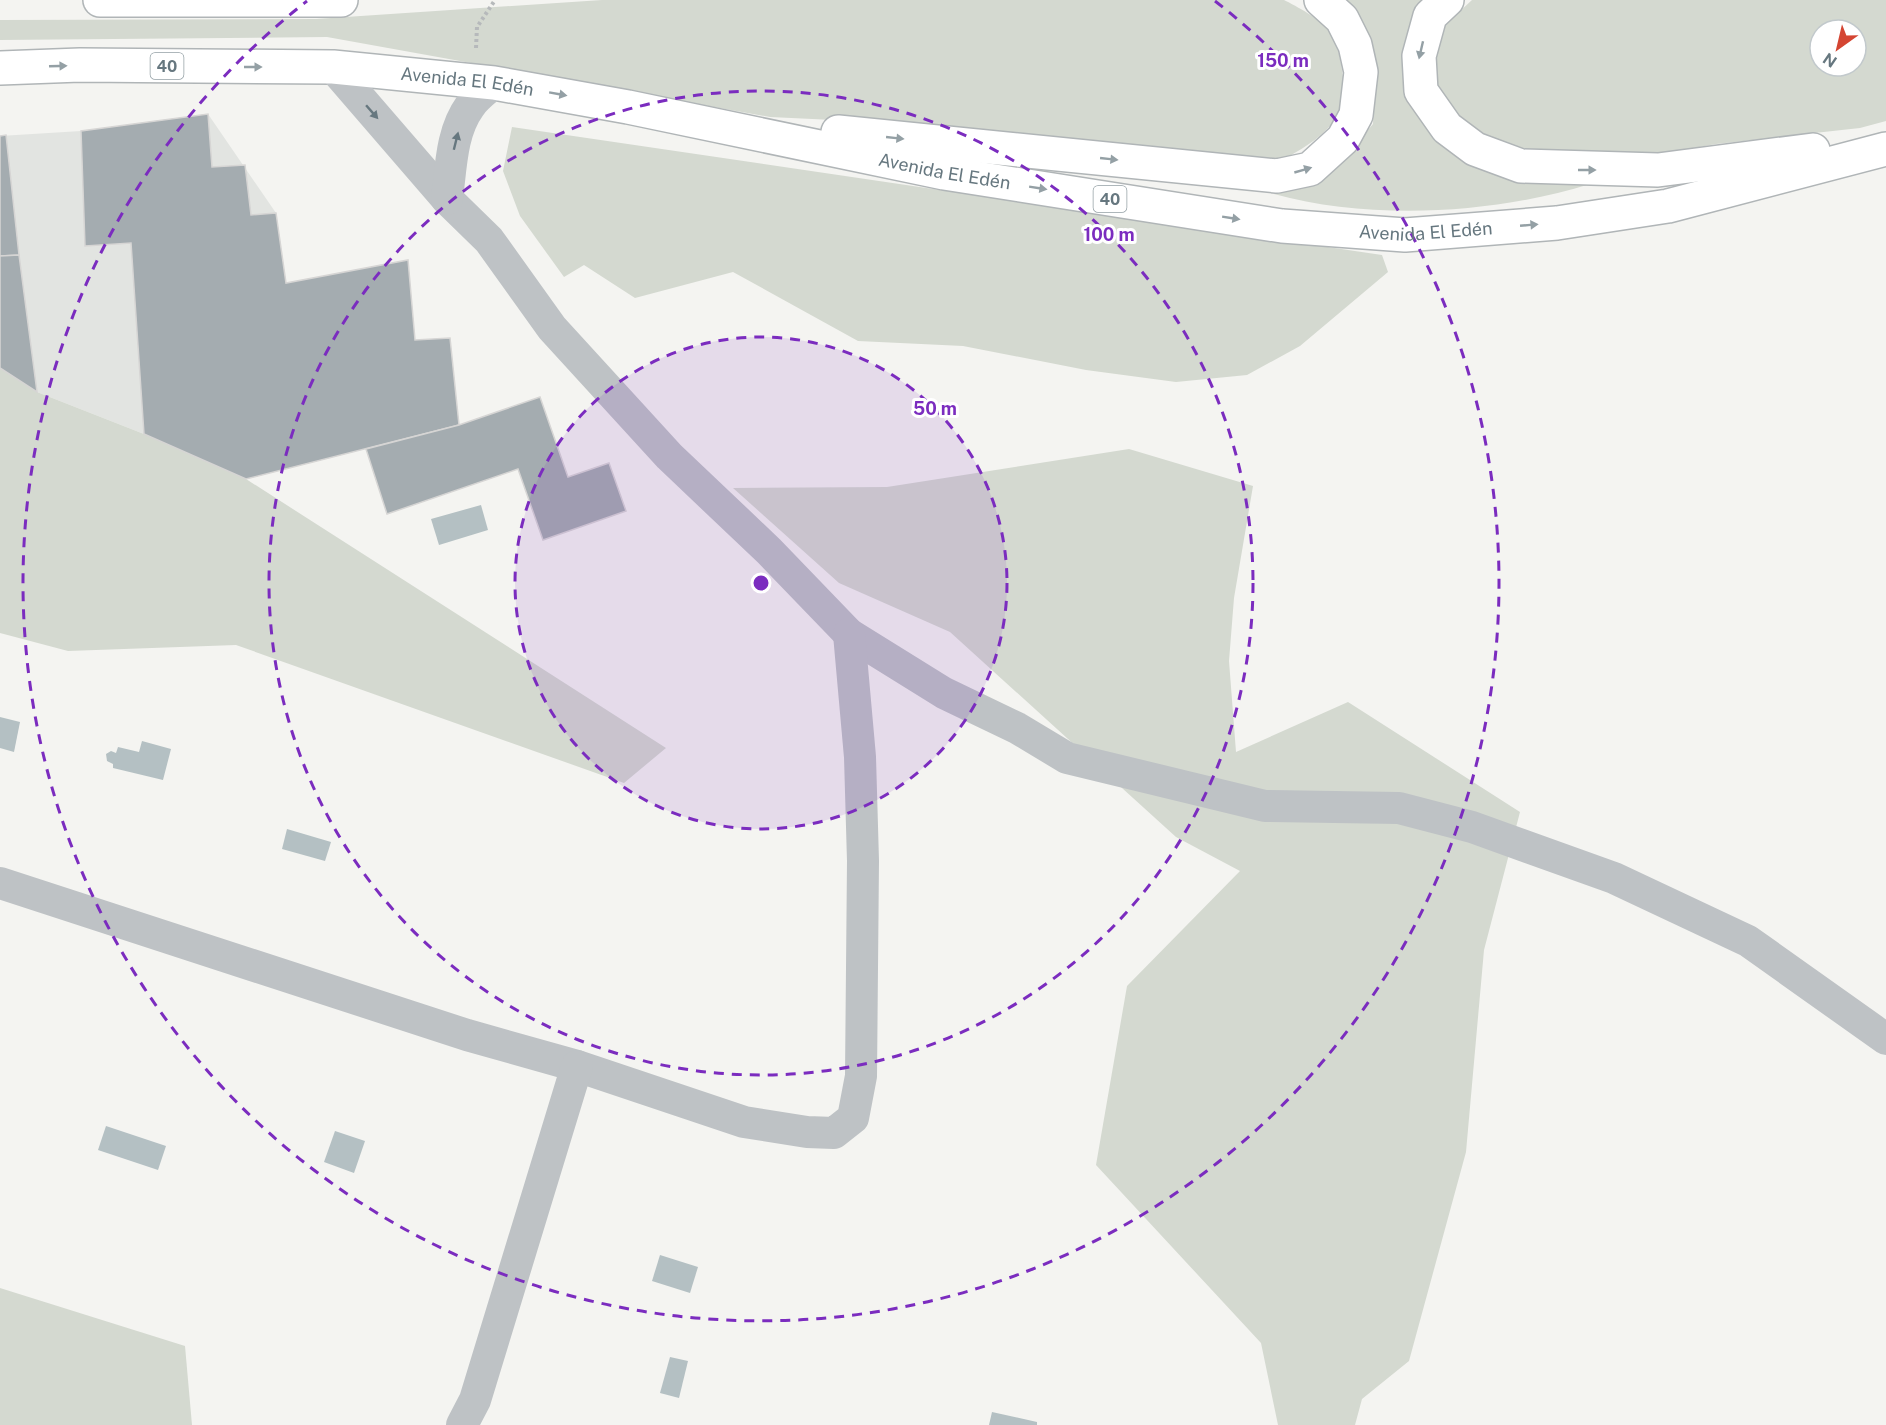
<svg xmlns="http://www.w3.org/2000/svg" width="1886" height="1425" viewBox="0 0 1886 1425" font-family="'Public Sans',sans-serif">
<rect width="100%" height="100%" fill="#f4f4f1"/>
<path fill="#e2e4e1" d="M208,114L276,213L286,283L408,260L415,340L450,338L459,425L246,479L144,434L37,392L0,368V136L81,131Z"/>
<g fill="#d4d9d0" fill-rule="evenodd">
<path d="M602,0H1284C1296,6 1322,20 1330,31C1340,45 1349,97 1341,111C1327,135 1304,148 1281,161L876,122L770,117L327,37L0,40V20L316,19Z"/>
<path d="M1342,0H1429L1437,140L1590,184C1494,214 1372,221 1274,194L1290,190L1335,169L1373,124L1375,69Z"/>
<path d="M1472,0H1886V121L1860,128L1716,144L1648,156L1524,151L1483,136L1455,116L1433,84V57L1445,25ZM1820,30H1856V66H1820Z"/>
<path d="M512,127L1382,255L1388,272L1300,346L1247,375L1176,382L1086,370L963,346L858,341L733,272L635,298L584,265L564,277L520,216L503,171Z"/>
<path d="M0,368L37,392L144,434L246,479L666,748L624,783L236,645L68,651L0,633Z"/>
<path d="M1129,449L1253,486L1234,598L1229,661L1236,752L1348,702L1520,812L1484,950L1466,1152L1409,1361L1362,1399L1355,1425H1278L1261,1343L1096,1165L1127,986L1240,871L1176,837L950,632L839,583L733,488L887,487Z"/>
<path d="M0,1288L185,1346L192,1425H0Z"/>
</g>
<g fill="#b4c0c3">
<path d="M481,505L488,530L439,545L431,519Z"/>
<path d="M0,717L20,722L14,752L0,748Z"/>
<path d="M142,741L171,749L163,780L113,768V764L107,761L106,754L111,751L116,753L118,747L139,752Z"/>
<path d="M287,829L331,842L325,861L282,849Z"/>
<path d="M106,1126L166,1146L158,1170L98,1150Z"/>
<path d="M335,1131L365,1141L354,1173L324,1162Z"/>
<path d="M660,1255L698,1267L690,1293L652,1281Z"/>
<path d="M670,1357L688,1361L679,1398L660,1393Z"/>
<path d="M992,1412L1037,1422V1425H989Z"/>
</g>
<g fill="#a4acb0" stroke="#d6d5d4" stroke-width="1.5">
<path d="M208,114L212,167L245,165L251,215L276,213L286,283L408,260L415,340L450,338L459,425L246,479L144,434L131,243L85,246L81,131Z"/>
<path d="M6,135L19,255L0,256V136Z"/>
<path d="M19,255L37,392L0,368V256Z"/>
<path d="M540,397L568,477L609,463L626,511L543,540L518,469L387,514L366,449L459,425Z"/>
</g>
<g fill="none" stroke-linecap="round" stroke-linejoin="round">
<g stroke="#b0b5b7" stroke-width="36">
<g id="primary">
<path d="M100,0H341"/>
<path d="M1447,0L1430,16L1419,56L1421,91L1447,128L1475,149L1521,166L1658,170L1813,150"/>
<path id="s1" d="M0,68L80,65L333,67L494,83L628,107L944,173L1282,226L1405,235L1557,223L1668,206L1886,149"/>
<path d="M838,132L1277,176L1310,169L1343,139L1356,115L1361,72L1355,45L1342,19L1321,0"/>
</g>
</g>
<path stroke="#b6b9bb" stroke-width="4" stroke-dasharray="3 3" stroke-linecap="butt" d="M476,48L477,27L495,0"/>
<g stroke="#bec2c5" stroke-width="32">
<path d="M333,67L447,199L489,240L552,328L669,456L769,551L849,634L944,693L1017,728L1067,758L1265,806L1399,808L1472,827L1614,878L1748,941L1886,1039"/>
<path d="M447,199C451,168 451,132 470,106C476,97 486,90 494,83"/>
<path d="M0,883L467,1035L577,1066L744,1122L807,1132L834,1133L853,1118L861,1076L863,861L860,757L849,634"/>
<path d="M462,1425L475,1400L577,1066"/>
</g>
<use href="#primary" stroke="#fff" stroke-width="33"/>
</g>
<defs><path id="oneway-solid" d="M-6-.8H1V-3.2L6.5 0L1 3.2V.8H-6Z" transform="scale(1.5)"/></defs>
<g fill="#94a0a5">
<use href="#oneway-solid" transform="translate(1421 50) rotate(103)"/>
<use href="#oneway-solid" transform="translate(58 66) rotate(-2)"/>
<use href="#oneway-solid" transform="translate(253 67)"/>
<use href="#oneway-solid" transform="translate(558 94) rotate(10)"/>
<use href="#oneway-solid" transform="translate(895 138) rotate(6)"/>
<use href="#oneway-solid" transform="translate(1109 159) rotate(6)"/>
<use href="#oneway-solid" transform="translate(1303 170) rotate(-16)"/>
<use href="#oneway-solid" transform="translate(1587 170)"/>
<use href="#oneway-solid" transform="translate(1038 188) rotate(9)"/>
<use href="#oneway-solid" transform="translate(1231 218) rotate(9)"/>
<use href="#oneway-solid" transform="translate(1529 225) rotate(-5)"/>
</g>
<g fill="#66777f">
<use href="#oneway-solid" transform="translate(372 112) rotate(49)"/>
<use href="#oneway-solid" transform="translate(456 141) rotate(-76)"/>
</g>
<circle cx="761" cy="583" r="246" fill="#7b2cbf" fill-opacity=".12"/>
<g fill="none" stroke="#7b2cbf" stroke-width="3" stroke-dasharray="10 8">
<circle cx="761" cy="583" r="246"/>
<circle cx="761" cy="583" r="492"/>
<path d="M1215 1A738 738 0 1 1 307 1"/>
</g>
<g text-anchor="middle" stroke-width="6" stroke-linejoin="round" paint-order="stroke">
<g fill="#fff" stroke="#94a0a5" stroke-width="1.5">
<rect x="150.5" y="53" width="33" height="26" rx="4.5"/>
<rect x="1093.5" y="186" width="33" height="26" rx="4.5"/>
</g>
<g font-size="16" font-weight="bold" fill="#66777f">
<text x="167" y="72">40</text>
<text x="1110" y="205">40</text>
</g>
<g font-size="18" fill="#66777f" stroke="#fff">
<text dy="6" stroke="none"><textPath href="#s1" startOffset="468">Avenida El Edén</textPath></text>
<text dy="6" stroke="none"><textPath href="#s1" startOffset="954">Avenida El Edén</textPath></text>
<text dy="6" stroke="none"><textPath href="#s1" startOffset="1440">Avenida El Edén</textPath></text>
</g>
</g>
<circle cx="761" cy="583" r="9" fill="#7b2cbf" stroke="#fff" stroke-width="3"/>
<g font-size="18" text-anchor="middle" font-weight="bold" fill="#7b2cbf" stroke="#fff" stroke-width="6" stroke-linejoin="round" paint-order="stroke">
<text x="1283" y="67">150 m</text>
<text x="1109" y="241">100 m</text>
<text x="935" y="415">50 m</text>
</g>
<g transform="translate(1838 48) rotate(214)"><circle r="28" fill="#ffffff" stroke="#c2c9cc" stroke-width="1.5"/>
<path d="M0-4.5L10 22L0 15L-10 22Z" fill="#d44532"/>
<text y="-9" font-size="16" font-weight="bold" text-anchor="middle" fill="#66777f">N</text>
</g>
</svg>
